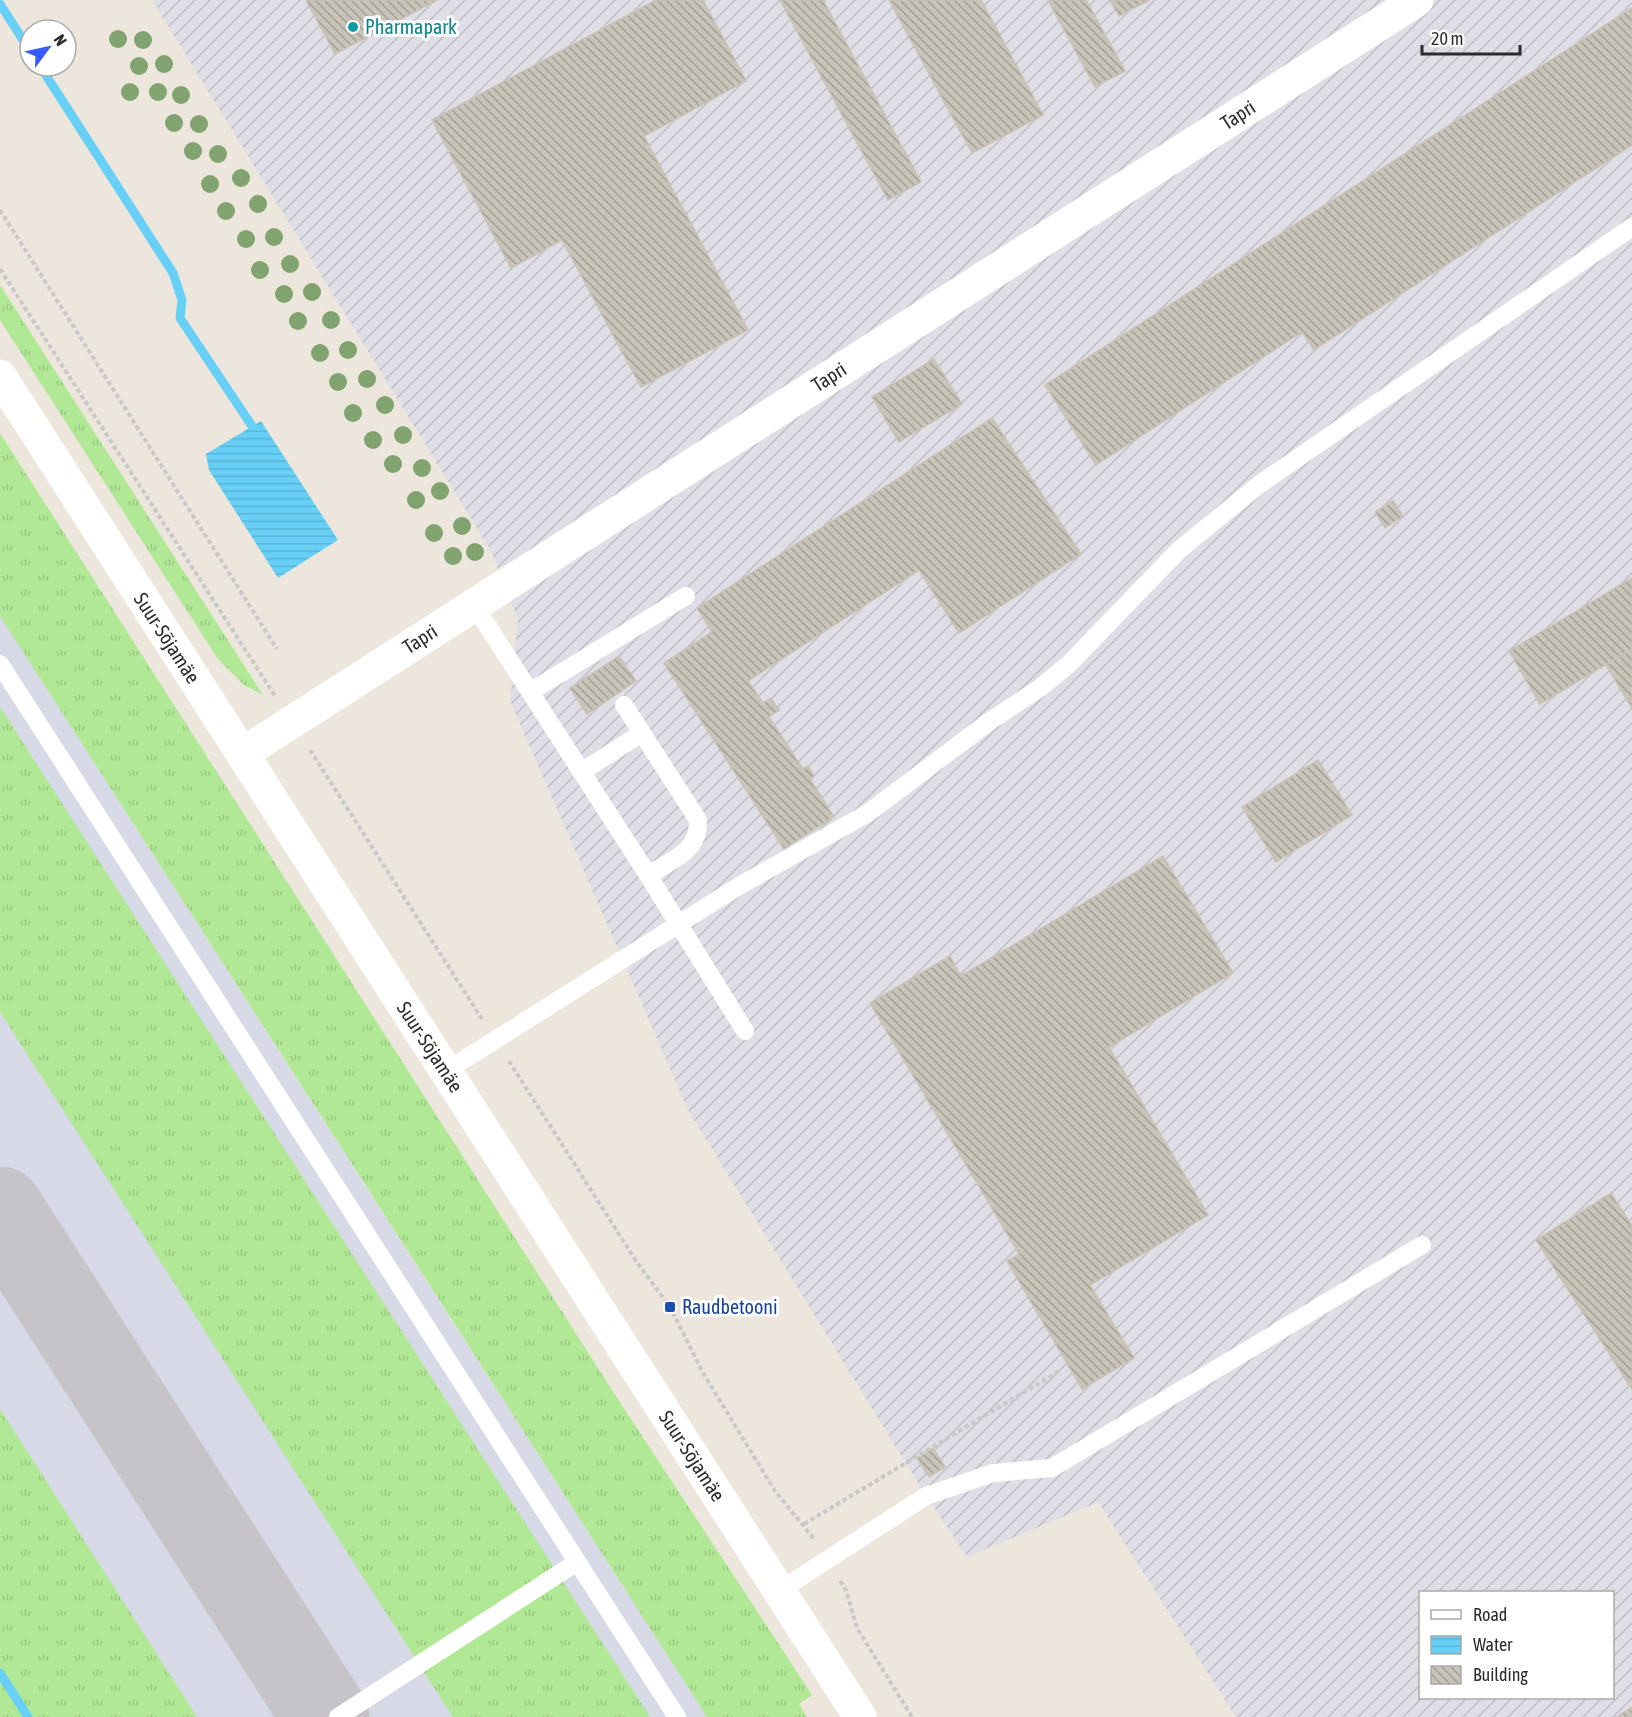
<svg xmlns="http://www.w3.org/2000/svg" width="1632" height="1717" viewBox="0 0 1632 1717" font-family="'Asap Condensed',sans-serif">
<defs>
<pattern id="industrial-furrows" width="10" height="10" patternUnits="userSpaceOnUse" patternTransform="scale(1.5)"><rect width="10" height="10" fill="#dfdde5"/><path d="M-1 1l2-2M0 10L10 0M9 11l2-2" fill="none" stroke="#c0bec5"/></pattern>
<pattern id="grass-tufts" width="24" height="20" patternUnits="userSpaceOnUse" patternTransform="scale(1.5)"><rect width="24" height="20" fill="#b0e895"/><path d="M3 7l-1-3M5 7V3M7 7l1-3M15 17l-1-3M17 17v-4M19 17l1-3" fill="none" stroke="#98c781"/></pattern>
<pattern id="water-rules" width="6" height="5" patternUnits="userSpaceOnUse" patternTransform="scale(1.5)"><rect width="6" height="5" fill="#68d0f6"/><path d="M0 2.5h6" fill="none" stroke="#5ab3d3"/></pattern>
<pattern id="building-back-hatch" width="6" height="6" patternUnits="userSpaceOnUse" patternTransform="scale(1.5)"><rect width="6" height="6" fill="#c9c4ba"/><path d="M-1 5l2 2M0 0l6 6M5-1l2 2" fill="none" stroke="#a39f97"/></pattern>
</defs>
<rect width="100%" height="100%" fill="#ede6dc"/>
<path fill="url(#industrial-furrows)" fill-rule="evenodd" d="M152,0H1632V1717H1236L1098,1502L967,1557L926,1496L688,1110L510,701L518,620L491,551ZM1420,1592H1612V1698H1420Z"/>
<path fill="#d7dae6" d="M0,616L389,1223L707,1717H0Z"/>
<g fill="url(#grass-tufts)">
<path d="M0,285L263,695L244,685L218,659L0,320Z"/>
<path d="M0,433L623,1407L812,1695L799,1704L807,1717H707L0,616Z"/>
<path d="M0,707L650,1717H453L0,1012Z"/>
<path d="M0,1409L197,1717H0Z"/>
</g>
<path fill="url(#water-rules)" d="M261,421L338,540L278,578L209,470L206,454Z"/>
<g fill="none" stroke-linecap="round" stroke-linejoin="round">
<g stroke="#68d0f6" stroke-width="9">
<path d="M0,4L30,51"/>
<path d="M40,66L173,273L182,300L180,318L252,426"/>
<path d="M0,1673L28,1717"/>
</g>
<path stroke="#c6c4c9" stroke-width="87" d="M0,1210L326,1717"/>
</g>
<g fill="url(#building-back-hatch)" stroke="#c9c2b5" stroke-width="1.5">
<path d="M306,0H437L335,54Z"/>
<path d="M656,0H703L746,81L644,136L748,330L641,387L562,240L511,268L432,120Z"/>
<path d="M780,0H823L921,182L888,200Z"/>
<path d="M889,0H981L1043,115L972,153Z"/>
<path d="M1048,0H1086L1125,71L1095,87Z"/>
<path d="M1110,0H1149L1119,16Z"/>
<path d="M1632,8V145L1314,350L1302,332L1096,465L1045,385Z"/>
<path d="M934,359L962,404L899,442L872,397Z"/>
<path d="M992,418L1081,554L959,633L919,570L748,681L763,703L771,698L779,710L769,717L803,769L808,766L814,776L810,779L834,817L784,849L664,663L712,632L697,608Z"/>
<path d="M1393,501L1403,516L1385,528L1375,512Z"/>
<path d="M1632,578V649L1540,704L1509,651Z"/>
<path d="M1632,649V708L1606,665Z"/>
<path d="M619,656L636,681L587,714L570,688Z"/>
<path d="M1318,760L1352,815L1276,862L1242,807Z"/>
<path d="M1163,856L1233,973L1109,1047L1208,1215L1090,1285L1134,1358L1082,1389L1007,1261L1019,1254L870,1003L950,956L961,976Z"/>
<path d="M1611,1193L1632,1226V1389L1536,1240Z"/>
<path d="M933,1448L945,1467L929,1477L917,1458Z"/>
<path d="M1632,1707V1717H1617Z"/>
</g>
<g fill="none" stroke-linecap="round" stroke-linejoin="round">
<g stroke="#c8c8c8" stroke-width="4" stroke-dasharray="4.5 3" stroke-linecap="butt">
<path d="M0,210L277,649"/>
<path d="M0,269L275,696"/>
<path d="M310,750L482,1019"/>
<path d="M509,1061L636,1261L670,1307L703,1373L775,1491L814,1539"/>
<path d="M804,1524L1061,1370"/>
<path d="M840,1581L846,1590L857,1628L912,1717"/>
</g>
<g stroke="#fff" stroke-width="18">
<path d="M474,605L648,875L745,1031"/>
<path d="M0,664L677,1717"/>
<path d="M530,692L686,596"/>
<path d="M624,705L642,733"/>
<path d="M581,772L642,733L698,820C699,852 673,859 648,875"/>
<path d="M446,1071L739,886L868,813L990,721L1040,688L1069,664L1179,550L1260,484L1632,227"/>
<path d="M779,1591L926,1496L993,1473L1052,1468L1422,1245"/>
<path d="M338,1717L577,1562"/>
</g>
<path stroke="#fff" stroke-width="33" d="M242,754L1417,0"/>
<path stroke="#fff" stroke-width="33" d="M0,376L860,1717"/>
</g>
<g fill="#80a36f">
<circle cx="118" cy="39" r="9"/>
<circle cx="143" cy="40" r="9"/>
<circle cx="164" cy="64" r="9"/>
<circle cx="139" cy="66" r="9"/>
<circle cx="130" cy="92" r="9"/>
<circle cx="158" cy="92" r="9"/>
<circle cx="181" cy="95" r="9"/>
<circle cx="174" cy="123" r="9"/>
<circle cx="199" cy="124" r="9"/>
<circle cx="193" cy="151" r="9"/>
<circle cx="218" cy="154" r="9"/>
<circle cx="241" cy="178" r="9"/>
<circle cx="210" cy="184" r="9"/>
<circle cx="258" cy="204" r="9"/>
<circle cx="226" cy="211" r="9"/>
<circle cx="274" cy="237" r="9"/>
<circle cx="246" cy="239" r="9"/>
<circle cx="290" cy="264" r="9"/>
<circle cx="260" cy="270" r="9"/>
<circle cx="312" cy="292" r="9"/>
<circle cx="284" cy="294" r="9"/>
<circle cx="331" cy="320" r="9"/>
<circle cx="298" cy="321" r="9"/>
<circle cx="348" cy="350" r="9"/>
<circle cx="320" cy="353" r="9"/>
<circle cx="367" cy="379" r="9"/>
<circle cx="338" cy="382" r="9"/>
<circle cx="385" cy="405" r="9"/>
<circle cx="353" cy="413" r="9"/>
<circle cx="403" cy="435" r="9"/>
<circle cx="373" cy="440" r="9"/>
<circle cx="393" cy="464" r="9"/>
<circle cx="422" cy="468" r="9"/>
<circle cx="440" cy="491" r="9"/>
<circle cx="416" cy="500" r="9"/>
<circle cx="462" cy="526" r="9"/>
<circle cx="434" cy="533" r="9"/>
<circle cx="475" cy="552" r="9"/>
<circle cx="453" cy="556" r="9"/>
</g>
<circle fill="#0f9aa8" stroke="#fff" stroke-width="2" cx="353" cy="27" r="6"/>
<rect fill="#1a4fb4" stroke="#fff" stroke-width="2" x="664" y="1301" width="12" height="12" rx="3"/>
<g text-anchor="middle" stroke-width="6" stroke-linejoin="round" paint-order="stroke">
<g font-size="20" fill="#0d838f" stroke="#fff" text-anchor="start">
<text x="365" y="34">Pharmapark</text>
</g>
<g font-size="20" fill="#2b2b2b" stroke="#fff">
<text transform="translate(1238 115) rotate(-33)" y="7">Tapri</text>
<text transform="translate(829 377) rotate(-33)" y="7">Tapri</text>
<text transform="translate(167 638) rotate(57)" y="7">Suur-Sõjamäe</text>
<text transform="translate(420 639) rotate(-33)" y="7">Tapri</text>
<text transform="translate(430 1047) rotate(57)" y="7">Suur-Sõjamäe</text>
<text transform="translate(692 1456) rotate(57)" y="7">Suur-Sõjamäe</text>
</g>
<g font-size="20" fill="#164399" stroke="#fff" text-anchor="start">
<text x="682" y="1314">Raudbetooni</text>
</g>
</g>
<rect x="1419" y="1591" width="195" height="108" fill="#ffffff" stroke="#aaaaaa" stroke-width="1.5"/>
<rect x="1431" y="1610" width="30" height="9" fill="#ffffff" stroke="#aaaaaa" stroke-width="1.5"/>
<text x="1473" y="1621" font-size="18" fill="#2b2b2b">Road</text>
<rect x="1431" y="1636" width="30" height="18" fill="url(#water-rules)" stroke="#aaaaaa" stroke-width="1.5"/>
<text x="1473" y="1651" font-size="18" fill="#2b2b2b">Water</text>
<rect x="1431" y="1666" width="30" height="18" fill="url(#building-back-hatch)" stroke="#aaaaaa" stroke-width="1.5"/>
<text x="1473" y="1681" font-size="18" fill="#2b2b2b">Building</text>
<g transform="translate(48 48) rotate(57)"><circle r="28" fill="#ffffff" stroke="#aaaaaa" stroke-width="1.5"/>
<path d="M0-4.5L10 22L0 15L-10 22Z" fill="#375bff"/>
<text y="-9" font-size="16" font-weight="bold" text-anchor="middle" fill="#2b2b2b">N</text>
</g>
<path d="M1422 45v9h98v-9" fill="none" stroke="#2b2b2b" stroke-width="3"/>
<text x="1431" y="45" font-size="18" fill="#2b2b2b" stroke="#ffffff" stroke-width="4.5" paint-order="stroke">20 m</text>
</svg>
